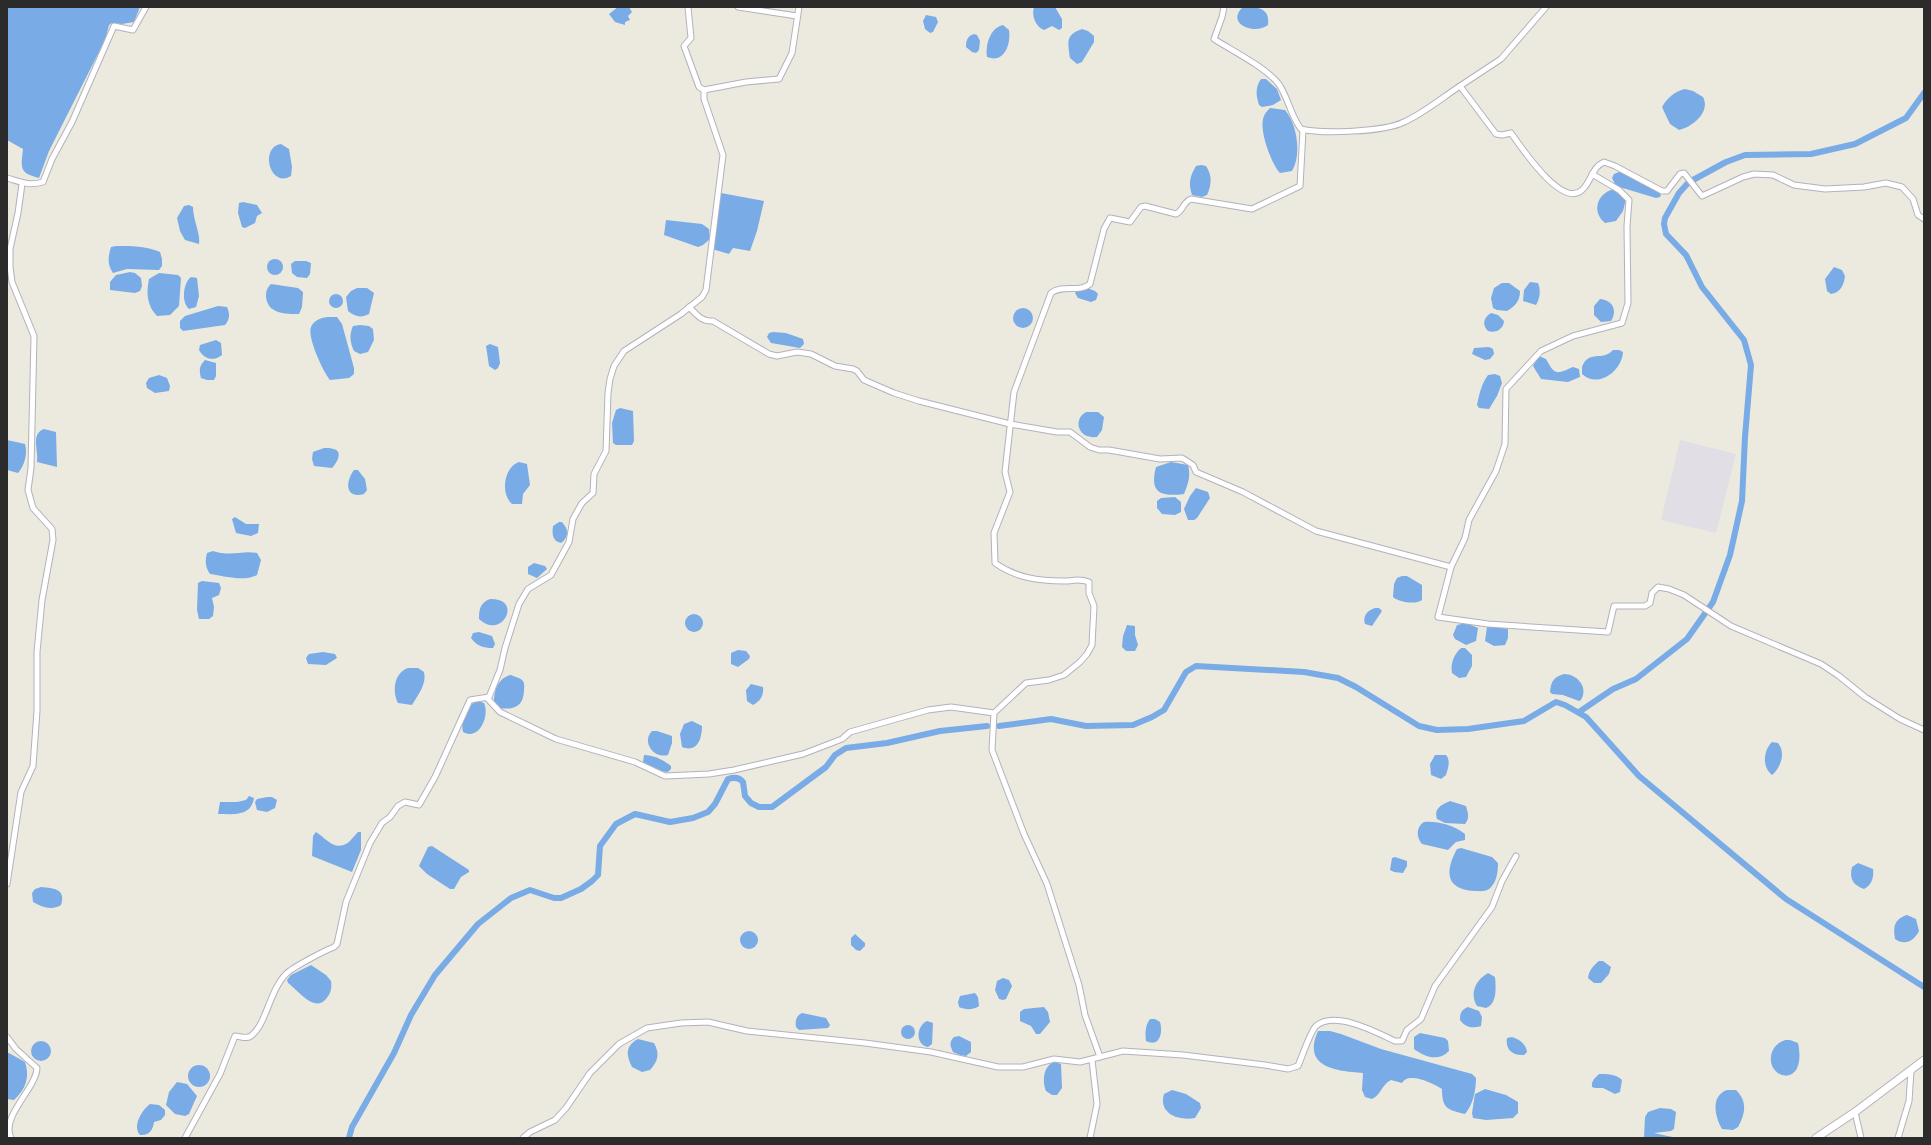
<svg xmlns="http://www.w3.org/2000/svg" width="1931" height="1145" viewBox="0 0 1931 1145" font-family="'DejaVu Sans',sans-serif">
<rect width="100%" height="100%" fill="#eceade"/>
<path fill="#e2dee5" d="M1680,440L1736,454L1716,533L1661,520Z"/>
<g fill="#79abe6">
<path d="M7,7H140L134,22L122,24L112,23L109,25L105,40L49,151L39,178C19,173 21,168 23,149L7,140Z"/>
<path d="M618,7H629L632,12L628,16L630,20L625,22V25L615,22L609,14Z"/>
<path d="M1034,7H1055L1062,19V28L1059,30L1052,26L1044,30C1036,27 1031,16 1034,7Z"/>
<path d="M1243,7C1257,7 1270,7 1268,25C1254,36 1225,23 1243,7Z"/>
<path d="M926,15L936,17L938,22L933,32L930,33L925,29L923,21Z"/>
<path d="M1003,25L1009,30C1011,43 1005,64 987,57C985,45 990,28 1003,25Z"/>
<path d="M1082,29L1088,31L1094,36V42L1082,62L1077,64L1070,58C1068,42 1065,35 1082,29Z"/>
<path d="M974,34L977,35L980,41L979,50L976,53L972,52L966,47C966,41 967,36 974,34Z"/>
<path d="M1261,79H1266L1277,89L1281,100L1273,105L1262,107L1259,105C1256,96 1255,87 1261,79Z"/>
<path d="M1685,89L1693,91L1703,97C1711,112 1692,127 1679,130L1670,124L1662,107C1667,98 1675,91 1685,89Z"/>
<path d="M1270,108L1285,110C1297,124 1302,154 1292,171L1280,173C1271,163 1258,129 1264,116C1265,113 1268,110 1270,108Z"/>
<path d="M281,144L289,149L292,167L291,176C270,189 259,147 281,144Z"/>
<path d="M1201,165L1206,166C1212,175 1212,184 1207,195L1202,197L1192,195C1188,183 1190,176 1196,166Z"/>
<path d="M1619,172C1632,177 1652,183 1661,195L1660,197L1656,198L1616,186L1612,178L1614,174Z"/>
<path d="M1614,189L1621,194L1626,199L1623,211L1616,221L1605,223C1591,212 1597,193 1614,189Z"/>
<path d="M721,193L764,201L757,231L750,251L733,248L729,254L712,249Z"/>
<path d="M243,202L257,205L262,213L257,216L255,223L245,228L242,227L238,213L239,203Z"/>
<path d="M189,205L193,207C193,220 201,235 199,244L185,240L180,231L177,218L184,206Z"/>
<path d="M666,220L702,224L709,229L710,239L703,245L698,247L664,235Z"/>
<path d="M116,246C132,246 146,246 160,252L162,259V266L159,270L127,269L113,273C107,264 108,257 111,247Z"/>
<circle cx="275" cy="267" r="8"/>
<path d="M295,261H306L311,263L310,274L307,278L297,277L292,273L291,264Z"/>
<path d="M1834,267L1842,270L1845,276C1844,285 1840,293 1831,294L1827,291L1825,279Z"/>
<path d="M130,272L135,273L141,278L142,286L140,291L135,293L110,290V282L116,275Z"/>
<path d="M159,273L178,275L181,278L179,306L170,315L157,316C147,306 146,293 149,279Z"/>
<path d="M191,277L197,278L199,296L196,307L189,309C181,302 183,283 191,277Z"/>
<path d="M1530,282L1538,283C1541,291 1540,298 1536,305L1523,301L1524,290Z"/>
<path d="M1502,283H1509L1520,291C1520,300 1516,306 1507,311L1497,310L1493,308L1491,298L1494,288Z"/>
<path d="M271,284L298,288L303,292L302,307L299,314C285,314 267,314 266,296C266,291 267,288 271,284Z"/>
<path d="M357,288H367L374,293L369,314C361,318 355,317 348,311L346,297L351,291Z"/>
<path d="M1087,288L1095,291L1098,294L1096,300L1091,302L1078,298L1075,293L1077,291Z"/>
<circle cx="336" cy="301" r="7"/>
<path d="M1600,299C1612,300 1618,310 1611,321L1601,322L1594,315V306Z"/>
<path d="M218,306L227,307C230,314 230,319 225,325L183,331L180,328V321L185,316Z"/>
<circle cx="1023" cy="318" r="10"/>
<path d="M1491,313L1498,315L1504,321C1504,328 1496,334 1488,331C1482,325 1483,318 1491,313Z"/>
<path d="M327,317H337L342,324L354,368V374L349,378L330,380C323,372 307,337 311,327C314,320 321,318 327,317Z"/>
<path d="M360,325L369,326L373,329L374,340L368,352L360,354L354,351C350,343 349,334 353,326Z"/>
<path d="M773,332L786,333L803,339L804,344L800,348L771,343L767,337L769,333Z"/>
<path d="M216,340L221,343L222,355C213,362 204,359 199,350L200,345Z"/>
<path d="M490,344L498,347L500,363L498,368L495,370L489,366L486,346Z"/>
<path d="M1489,347L1493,349L1494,354L1490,359L1485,360L1472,354L1474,348Z"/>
<path d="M1613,350H1619L1623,352C1622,371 1598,389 1582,374V367C1589,349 1602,362 1613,350Z"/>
<path d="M1539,356L1546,359C1555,376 1557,374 1573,367L1579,369L1580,377L1568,382L1541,379L1533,366Z"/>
<path d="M205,360L216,363V376L214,380H207L201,378C199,370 199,366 205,360Z"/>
<path d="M1495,374L1500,376L1502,383L1497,396L1489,409L1479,408L1477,405C1479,394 1482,383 1488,375Z"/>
<path d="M159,375L167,378L170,386L169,391L155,393L147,388L146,383L149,378Z"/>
<path d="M620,408L633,411L634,441L632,445H616L613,443L612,423L616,410Z"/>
<path d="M1086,412H1098L1104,417L1102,430L1097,437C1077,439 1073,419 1086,412Z"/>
<path d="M44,429L56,432L57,467L37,462C39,451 30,434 44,429Z"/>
<path d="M7,440L25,444C28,454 24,466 18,473L7,470Z"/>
<path d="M324,448C342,447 342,456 332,468L314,466L312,459L313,452Z"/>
<path d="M519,462L527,464L530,485L523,494L522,504H512C500,494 504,467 519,462Z"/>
<path d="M1171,462L1188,465C1191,476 1188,484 1184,494C1161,497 1149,493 1156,467Z"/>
<path d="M354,470H358L365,479L367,490L364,494C345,499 345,482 354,470Z"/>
<path d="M1196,488L1208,492L1210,498L1197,518L1194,520H1188L1184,509L1190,496Z"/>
<path d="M1175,497L1181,502V512L1175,515L1162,514L1157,508V501L1161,498Z"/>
<path d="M235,517L246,524H259L258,533L251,536L236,533L232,519Z"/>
<path d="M559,522H562C569,530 569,537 561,543C552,541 552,534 553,526Z"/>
<path d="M213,551C231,557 242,550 257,553L261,560L257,575C244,582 225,576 210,574C205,567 205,561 207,553Z"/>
<path d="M534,563L545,566L547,569L537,578L528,574V567Z"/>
<path d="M1402,576H1407L1422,585V600C1415,605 1399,602 1393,597L1394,584L1397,578Z"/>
<path d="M202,581L219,583L221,588L219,595L212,598L214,607L213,616L209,619H199L197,610L198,583Z"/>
<path d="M490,599C524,598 502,641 479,619C479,609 480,603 490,599Z"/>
<path d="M1375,608H1379L1382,611L1372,626L1365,624C1362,616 1368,610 1375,608Z"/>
<circle cx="694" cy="623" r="9"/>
<path d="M1466,623L1478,628L1476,641L1466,645L1455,639L1453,635L1457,625Z"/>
<path d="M1127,625L1135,626V635L1138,645L1135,651H1126L1122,647L1123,636Z"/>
<path d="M1489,626L1508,629V638L1505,645L1494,646L1485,641L1487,627Z"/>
<path d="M479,632L492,636L495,644L493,648C483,648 477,646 471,638L473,633Z"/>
<path d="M1461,648H1465L1472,655V666L1466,677L1459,678L1452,673C1450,664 1454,654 1461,648Z"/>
<path d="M738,650L746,651L750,656L749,659L738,667L731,664V653Z"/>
<path d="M323,652L335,654L337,658L326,665L308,664L306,658L309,654Z"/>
<path d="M408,668H418L424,672C427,684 418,695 412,705L398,703C392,691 394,673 408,668Z"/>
<path d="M1564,674C1577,674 1589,687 1581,700L1579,701L1563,695L1552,694L1550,692C1551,681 1554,677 1564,674Z"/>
<path d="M511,675C515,677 521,678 523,681C525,684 524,688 524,691C523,707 514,710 499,708L494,701C494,690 499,677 511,675Z"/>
<path d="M751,684L763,687C764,696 760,701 753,705L747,701L746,690Z"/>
<path d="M478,701L484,703C490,716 479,741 463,732C460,721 467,704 478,701Z"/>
<path d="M692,721L702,726C702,739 697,753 682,747L680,734L684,724Z"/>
<path d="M652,731H657L672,736V743L668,755C654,759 641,742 652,731Z"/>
<path d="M1772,742L1778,743C1786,753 1781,767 1772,775C1762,767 1763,751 1772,742Z"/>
<path d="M644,755C653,755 664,760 671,766V769L668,772C659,772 651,767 643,762Z"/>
<path d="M1435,755H1446C1451,761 1448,768 1446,775L1441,779L1431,775L1430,764Z"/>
<path d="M249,796L254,798C251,817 233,814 218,814L220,802H237L246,800Z"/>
<path d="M267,797H272L277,800L275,808L267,812L257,810L255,802L257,799Z"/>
<path d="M1450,801L1466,806C1468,813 1470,818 1465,824L1445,823L1437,819C1434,808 1441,805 1450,801Z"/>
<path d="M1424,822C1438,821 1453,825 1465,834V840L1456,842L1448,850L1422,844C1416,837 1416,827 1424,822Z"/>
<path d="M316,832C328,840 335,852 349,842C352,839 355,835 358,832H361V850L352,872L312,856L313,836Z"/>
<path d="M432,846L469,870V872L461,877L454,889H450L427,874L419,866L428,847Z"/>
<path d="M1461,848L1492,857L1498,863C1498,871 1497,883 1489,889C1485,892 1479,891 1474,891C1445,889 1445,871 1457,849Z"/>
<path d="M1395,857L1407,861V866L1403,873L1394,872L1390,870L1392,858Z"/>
<path d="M1858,863L1873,869C1874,877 1872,885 1864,889C1853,885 1849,879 1852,867Z"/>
<path d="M41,887C54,888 66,889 61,905C51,911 42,907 33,902L32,893L35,889Z"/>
<path d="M1907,915L1916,919L1919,931C1914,941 1905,946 1895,939C1893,927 1894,919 1907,915Z"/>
<circle cx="749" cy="940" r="9"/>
<path d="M855,934L865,943V946L860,951L856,950L851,945V938Z"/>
<path d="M1599,961H1603L1611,967L1609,974L1601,983H1594L1588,978C1589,970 1593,966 1599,961Z"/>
<path d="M311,965L326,975L331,981C332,988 331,993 326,999C314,1013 298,990 288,983L287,980L291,975Z"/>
<path d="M1488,973L1495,977C1496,988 1497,1004 1486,1008L1477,1006C1469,993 1476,980 1488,973Z"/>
<path d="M1003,978L1009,980L1012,986L1006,999L1003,1000L999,999L995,990L997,981Z"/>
<path d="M975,993L978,997L979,1006C974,1010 965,1010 959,1007L958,1002L960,996Z"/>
<path d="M1044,1007L1048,1012L1050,1022L1040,1034H1036L1031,1026L1020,1021V1012L1024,1009Z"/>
<path d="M1468,1007L1479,1011L1482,1017L1481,1026C1472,1029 1465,1027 1460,1020C1460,1013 1461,1010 1468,1007Z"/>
<path d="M802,1013L826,1018L830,1025L828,1028L799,1030L796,1027C795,1021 796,1016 802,1013Z"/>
<path d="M1150,1019H1155L1160,1022C1163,1032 1160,1048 1146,1041C1145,1034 1145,1025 1150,1019Z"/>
<path d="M927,1021L933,1023L932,1044L928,1047C915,1045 916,1026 927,1021Z"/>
<circle cx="908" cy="1032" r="7"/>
<path d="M1318,1031H1330L1341,1034L1381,1049L1472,1074L1476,1078C1476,1090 1473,1105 1465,1114C1447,1110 1442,1108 1442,1089C1434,1084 1409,1071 1402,1083L1391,1080C1381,1085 1382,1094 1372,1099L1365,1097L1362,1090L1363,1073C1335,1071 1302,1067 1318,1031Z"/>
<path d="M1420,1033L1445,1038L1448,1041L1449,1051C1438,1062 1425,1057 1414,1049V1037Z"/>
<path d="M959,1036L971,1042V1052L966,1056L960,1055L953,1052C950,1046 949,1042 954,1037Z"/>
<path d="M1512,1037C1519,1039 1526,1044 1527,1052L1524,1055C1513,1056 1505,1050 1507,1038Z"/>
<path d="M638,1039L654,1043C660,1054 658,1061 650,1070L642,1072L632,1067C626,1055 625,1046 638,1039Z"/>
<path d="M1785,1040H1790L1798,1043C1808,1091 1763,1079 1772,1052C1775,1045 1778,1043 1785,1040Z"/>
<circle cx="41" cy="1051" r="10"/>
<path d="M7,1052L25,1062C30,1077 26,1089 14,1100L7,1099Z"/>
<path d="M1054,1062L1061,1064L1062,1088L1057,1095H1052L1046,1091C1042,1082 1043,1066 1054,1062Z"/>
<circle cx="199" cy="1076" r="11"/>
<path d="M1599,1074C1607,1074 1616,1074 1622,1080L1620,1092L1615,1094L1603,1088H1595L1592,1087C1591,1081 1595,1078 1599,1074Z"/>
<path d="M177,1082L187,1084L197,1096L189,1114L185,1116L175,1114L166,1105L169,1092Z"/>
<path d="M1485,1089L1506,1095L1518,1102V1113L1513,1118L1486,1120L1473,1118L1472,1113L1475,1094Z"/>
<path d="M1172,1090L1186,1094L1200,1103L1201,1108L1195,1118C1179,1121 1158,1114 1164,1094Z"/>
<path d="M1727,1090H1736C1748,1102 1745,1114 1738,1127L1733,1130L1722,1129C1715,1117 1710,1096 1727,1090Z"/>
<path d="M150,1104L159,1105L165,1110V1115L161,1120L154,1122C153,1130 149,1136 140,1135C132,1126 142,1110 150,1104Z"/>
<path d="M1660,1108L1671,1109L1676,1112L1674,1129L1671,1131L1654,1133L1677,1138H1644L1645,1117L1648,1112Z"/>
</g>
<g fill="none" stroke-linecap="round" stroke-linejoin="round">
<g stroke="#79abe6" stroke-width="6">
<path d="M1693,180L1726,162L1745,155L1811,154L1855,144L1906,118L1924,93"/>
<path d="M1579,712L1613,689L1636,679L1687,639L1713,602L1730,555L1742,501L1745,437L1751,365L1744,340L1702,287L1686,255L1666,234L1664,224L1665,218L1679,193L1688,183"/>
<path d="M999,726L1051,719L1086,726L1133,725L1152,717L1164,710L1186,672L1196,666L1304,672L1338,678L1356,687L1419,726L1437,730L1468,729L1524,721L1556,702L1565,705L1586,717L1639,776L1786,899L1924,987"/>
<path d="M349,1138L352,1127L394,1053L411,1015L435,975L478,924L511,898L530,890L554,898H561L581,889L592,881L598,875L600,846L616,824L635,814L670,822L693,818L708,812L715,804L728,779C734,777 739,777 743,782L745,796L751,803L759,807H772L826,767L835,755L846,748L887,743L940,731L987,726"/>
</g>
<g stroke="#b3b1bd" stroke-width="7">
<g id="minor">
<path d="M688,7L691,38L684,46L699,87L704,90"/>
<path d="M738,7L797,16"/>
<path d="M1224,7L1222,17L1214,39C1231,50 1265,67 1278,83C1288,96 1290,115 1301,129C1322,134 1384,132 1404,122C1424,113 1442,98 1460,86L1496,134L1502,135L1511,133C1521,147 1562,209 1582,190C1591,182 1592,167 1604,162L1615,166L1662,191H1667L1680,174L1684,173L1702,196L1743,177L1754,174L1773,175L1794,185L1825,189L1864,187L1886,183L1902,187L1913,199L1918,215L1924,219"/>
<path d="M1460,86L1501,59L1546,7"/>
<path d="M1592,174L1619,190L1629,200L1627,226L1628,303L1622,323L1573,336L1541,351L1506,389L1505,444L1496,471L1469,520L1465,538L1451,567L1438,617L1488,624L1608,632L1614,606H1645L1650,603L1652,593L1658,587L1669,589L1684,595L1731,626L1821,664L1839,676L1865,697L1900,719L1924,730"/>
<path d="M7,178C21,182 29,186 43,182L52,159L72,122L114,26L133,30L146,7"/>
<path d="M689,307C697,315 702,322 713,321L769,354L777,356L797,352L811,354L835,366L853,369L857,371L864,380L894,393L919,401L1010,424L1057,432H1070L1090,447L1099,450H1109L1160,459L1182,458L1193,465L1196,472L1243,492L1316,531L1451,567"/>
<path d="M487,698L500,712L556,739L635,762L665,776L709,774L734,770L803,754L842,739L850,732L928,710L951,707L994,713"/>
<path d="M7,884L21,792L33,766L37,711V652L42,600L53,540L52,529L33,508L28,490L31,468L34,336L12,282L10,267V249L18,213L22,184"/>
<path d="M7,1037L16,1049L37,1068C36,1089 0,1117 11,1138"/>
<path d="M1100,1057L1085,1015L1079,985L1047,884L1024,834L992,750L994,713L1026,683L1049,680L1064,675L1080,662L1087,654L1092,645L1094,606L1089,593V582C1078,578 1074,581 1064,581C1039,581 1016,578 995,563L994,533L1010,492L1005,472L1014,392L1051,293C1063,284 1079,293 1090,284L1104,229L1110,218L1130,222L1141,207L1145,206L1176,214C1183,211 1183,202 1191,199L1252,209L1300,186L1303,130"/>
<path d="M1855,1112L1861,1138"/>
<path d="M185,1138L220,1074L235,1036C240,1036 248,1040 252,1035C266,1024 270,990 286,974C293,967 324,951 334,947L337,944L346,902L370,843L382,823L390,817L398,806L405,802L419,805L435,777L470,700L489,697L500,670L505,648L519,604L528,589L551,575L569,542L573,519L582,503L593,493L594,474L606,451L608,393L610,379L614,366L624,351L681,314L702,297L706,290L723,155L704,99V90L746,82L779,79L792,53L799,7"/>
<path d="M523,1138L530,1132L555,1120L566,1108L590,1073L619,1044L647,1028L681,1023L708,1022L747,1031L865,1043L931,1052L998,1067H1023L1054,1059L1080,1062L1123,1051L1183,1055L1265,1065L1288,1069L1298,1066C1302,1057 1310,1032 1316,1026C1335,1010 1376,1032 1395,1041H1402L1407,1030L1421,1019L1435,986L1492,907L1502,881L1516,856"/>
<path d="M1090,1138L1097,1104L1092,1060"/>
<path d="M1898,1138L1909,1101L1911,1071"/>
</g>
</g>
<g stroke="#b3b1bd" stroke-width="9">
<path id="secondary" d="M1816,1138L1855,1112L1924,1060"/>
</g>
<use href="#minor" stroke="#fff" stroke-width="5"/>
<use href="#secondary" stroke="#fff" stroke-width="7"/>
</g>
<rect width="1931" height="1145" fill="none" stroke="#2b2b2b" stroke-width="16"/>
</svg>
